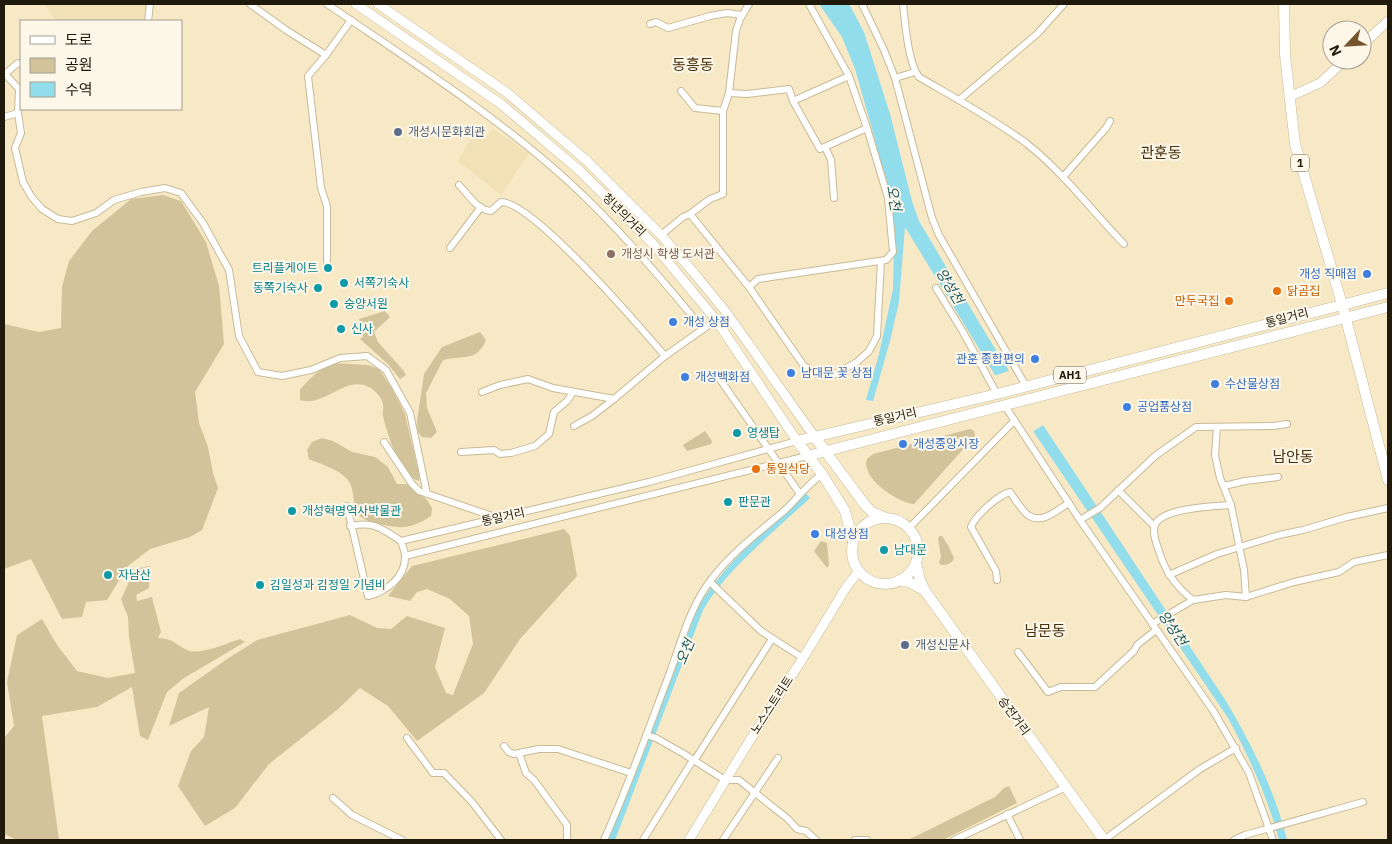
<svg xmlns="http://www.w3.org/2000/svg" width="1392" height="844" viewBox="0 0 1392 844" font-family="'IBM Plex Sans','Noto Sans KR',sans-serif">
<rect width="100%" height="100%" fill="#f8e9c6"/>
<g fill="#f2e1b6">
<path d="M44,4H147L146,21H56Z"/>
<path d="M493,129L529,153L501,195L458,161L474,133L485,138Z"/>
</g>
<g fill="#d3c39a">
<path d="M163,195L181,201L206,242L219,286L224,344L195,392L199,423L208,447L213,473L218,488L202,530L190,537L150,549L128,566L107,600L86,602L82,617L62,619L31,559L4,569V324L39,332L61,328L62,287L69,261L92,231L131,199Z"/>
<path d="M385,311L390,317L374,332L378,342L403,370L406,375L400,379L388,364L360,339L363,337L359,319Z"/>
<path d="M480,332L486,340C477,362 463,355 443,360L426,393L427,408L437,432L431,438L422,437L418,432L417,421L424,374L442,347Z"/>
<path d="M334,363L368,365L379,369L391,387L405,414L419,474V481C400,477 387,433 383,416C382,412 384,408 383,404C382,398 375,390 369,387C344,375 325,408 300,400V390C311,376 318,371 334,363Z"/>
<path d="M970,429L974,431L975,436L914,504C897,503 860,477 867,459L873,454Z"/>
<path d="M705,431L712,441L711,444L687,451L683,445Z"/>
<path d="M322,438L333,441L352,452L375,457L388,467L397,484H407L427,500L432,508L431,516C410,530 400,529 376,523C370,521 363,520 359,515C351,504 356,489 347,479C337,468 322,465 309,459L307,450L312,442Z"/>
<path d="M564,529L570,536L577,576L520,639L484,693L417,741L388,706L360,688L337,710L269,764L235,808L205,826L178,786L191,751L204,737L209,707L169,726L179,693L227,659L257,640L350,615L377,628L391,629L407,616L445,628L435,667L446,693L453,695L473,644L469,616L450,599L427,589L417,592L410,601L388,596L412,566Z"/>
<path d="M940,536H942L948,545L954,558C952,564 947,565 941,565L939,562L941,557L938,538Z"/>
<path d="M821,541L827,543L829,565L827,568L814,551Z"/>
<path d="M150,566L149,588L136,595L137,601L152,597L161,632L158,638C175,639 174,644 187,650C198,656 228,643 240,639L245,642L184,678L167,692L148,740L140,736L132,687L97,707L42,716L59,840H17L4,834V738L14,726L7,682L17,635L42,619L57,645L77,671L108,678L135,673L129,637L128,617L121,599L129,582L139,568Z"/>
<path d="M1009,786L1017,803L943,840H908L995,797L1004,788Z"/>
</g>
<g fill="#92ddeb">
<path d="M819,4H849L864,32L890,114L912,201L919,221L986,334L1043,425L1226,701C1252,745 1275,791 1287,840H1279C1268,798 1249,757 1228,718L995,375L905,227L899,302L890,341L873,401L866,400L879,354L893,289L894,247L891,202L874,136L855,69L842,37Z"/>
<path d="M805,492L810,498C776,530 726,570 703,610L615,840H608L698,607C726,561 767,529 805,492Z"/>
</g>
<path fill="#f8e9c6" d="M1011,370L1045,424L1032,432L994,376Z"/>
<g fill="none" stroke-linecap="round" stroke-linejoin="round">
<g stroke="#c8ba98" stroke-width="8">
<g id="street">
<path d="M250,4L286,30L326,55"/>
<path d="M327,4C409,60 494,114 568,181C617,226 660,277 703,329"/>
<path d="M862,4L884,50L895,78L932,218L939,235L1026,386"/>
<path d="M903,4C905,22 908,63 919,77C955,98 992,118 1026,143C1063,172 1092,211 1124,244"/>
<path d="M148,21L150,4"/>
<path d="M650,24L656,22L668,28L710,16L727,13L742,15"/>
<path d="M4,73L19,89L18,113L21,133L15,148L23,182L31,196L42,209L58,219L72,221L96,213L114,200L141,192L165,188L181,193L203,223L229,270L239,336L258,372L282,376L311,370L340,358L367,356L386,370L410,413L427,494"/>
<path d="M5,74L18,63L21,64"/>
<path d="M895,78L915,72"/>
<path d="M681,91L695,108L723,111"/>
<path d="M729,93L747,94L789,89L793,101L820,149L867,128"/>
<path d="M959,100L1037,34L1064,4"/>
<path d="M793,101L849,76"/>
<path d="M4,117L18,113"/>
<path d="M825,147L831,160L834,198"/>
<path d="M1063,177L1106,128L1110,121"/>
<path d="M459,185C468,194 477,210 491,211L501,202C532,201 641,328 665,356"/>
<path d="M690,214L710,199L723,194V111L729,93L736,31L740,19L749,4"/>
<path d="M661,235L683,217L690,214L749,287L804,366L817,374L833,375L857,362L869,351L877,336L881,261"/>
<path d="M450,248L481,207"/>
<path d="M327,261V206L321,188L308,76L326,55L351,20"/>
<path d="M749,287L758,279L886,260L893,252L888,198L867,128L849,76L809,4"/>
<path d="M936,288L963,332L997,394"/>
<path d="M719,378L800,494"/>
<path d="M482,392L500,385L528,379L553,388L614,399L665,356L716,320"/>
<path d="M1005,406L1080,520L1214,712L1249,773L1273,840"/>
<path d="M574,426L592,416L614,399"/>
<path d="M1217,427L1215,455L1220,478L1231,505L1244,570L1246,597"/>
<path d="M384,442L412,484L419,491L498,518"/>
<path d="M461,452L494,450L500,454L511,453L535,446L549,434L554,412L567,401L573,392"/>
<path d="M1224,486L1245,481L1278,477"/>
<path d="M1118,490L1154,526"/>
<path d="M1231,505C1214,506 1161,508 1155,525C1152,532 1156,543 1159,551C1165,572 1176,587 1193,600L1226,595L1246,597L1294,582L1339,572L1354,562L1388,555"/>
<path d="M347,506L368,596C386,592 406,577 405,556C405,551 402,545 401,541C382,529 375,521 350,526"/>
<path d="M1080,520L1100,508L1155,456L1196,427L1273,426L1287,424"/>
<path d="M909,528L1014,421"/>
<path d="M401,541L649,482L797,441"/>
<path d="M405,556L807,456"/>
<path d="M1169,575L1217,554L1279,535L1303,530L1347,517L1388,508"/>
<path d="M997,580L996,571L971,527C975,516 998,495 1010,492C1014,498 1023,512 1028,515C1042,525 1057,510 1069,503"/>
<path d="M710,582L761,631L803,658"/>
<path d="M1152,624L1193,600"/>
<path d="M1018,652L1048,692L1061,687H1095L1134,651L1137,645L1156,630"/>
<path d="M646,735L656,738L684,754L725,780H739L788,819L797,829L806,831L816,840"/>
<path d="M407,738L433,773H444L472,802L501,840"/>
<path d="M504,746L509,752L514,754L539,749H558L631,773"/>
<path d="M519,753L526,773L534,780L567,825V840"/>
<path d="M333,798L352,815L402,840"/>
<path d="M1007,814L1020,840"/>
<path d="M604,840C628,787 648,730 669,675C681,643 689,609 710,581C730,554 758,533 784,511C797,499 807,485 822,474"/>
<path d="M643,840L693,760L696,758L772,639"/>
<path d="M723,840L778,758"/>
<path d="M855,840H867"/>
<path d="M954,840L1066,787"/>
<path d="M1104,840L1200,769L1236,748"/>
<path d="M1234,840L1245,835L1363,802"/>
</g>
</g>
<g stroke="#c8ba98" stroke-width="10">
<g id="secondary">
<path d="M356,4L501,104L579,170L654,245L716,320L797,441"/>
<path d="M378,4L506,92L587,161L661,235L694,273L726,312L814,436"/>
<path d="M1362,45L1388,21"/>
<path d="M1289,97L1320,83L1345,60"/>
<path d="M689,840L750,740L803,658L847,586L859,571"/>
</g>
</g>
<g stroke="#c8ba98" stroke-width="11">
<g id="primary">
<path d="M1284,4L1285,55L1295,144L1342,304L1388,480"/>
<path d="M814,436L865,505L872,512L884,517"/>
<path d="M807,456L1388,307"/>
<circle cx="885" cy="551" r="33"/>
<path d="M853,542L845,511L822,474L797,441L997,394L1388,293"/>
<path d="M900,580L909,582L925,591L920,580L916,563"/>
<path d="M925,591L1104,840"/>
</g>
</g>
<use href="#street" stroke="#fff" stroke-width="6"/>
<use href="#secondary" stroke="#fff" stroke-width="9"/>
<use href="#primary" stroke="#fff" stroke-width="10"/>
</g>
<g fill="#5c6f8a" stroke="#fdf7e9" stroke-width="2">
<circle cx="398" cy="132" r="5"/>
<circle cx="905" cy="645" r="5"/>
</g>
<circle fill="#8d6e63" stroke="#fdf7e9" stroke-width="2" cx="611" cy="254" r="5"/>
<g fill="#0f9aa8" stroke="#fdf7e9" stroke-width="2">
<circle cx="328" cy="268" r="5"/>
<circle cx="344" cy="283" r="5"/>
<circle cx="318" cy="288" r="5"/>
<circle cx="334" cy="304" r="5"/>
<circle cx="341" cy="329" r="5"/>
<circle cx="737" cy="433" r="5"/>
<circle cx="728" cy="502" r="5"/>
<circle cx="292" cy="511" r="5"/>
<circle cx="884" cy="550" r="5"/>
<circle cx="108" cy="575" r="5"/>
<circle cx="260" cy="585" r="5"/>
</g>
<g fill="#3f7fe0" stroke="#fdf7e9" stroke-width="2">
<circle cx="1367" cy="274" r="5"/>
<circle cx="673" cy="322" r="5"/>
<circle cx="1035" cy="359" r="5"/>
<circle cx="791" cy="373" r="5"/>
<circle cx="685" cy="377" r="5"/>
<circle cx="1215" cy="384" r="5"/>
<circle cx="1127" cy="407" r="5"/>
<circle cx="903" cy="444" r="5"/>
<circle cx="815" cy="534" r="5"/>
</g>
<g fill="#e8710a" stroke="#fdf7e9" stroke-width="2">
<circle cx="1277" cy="291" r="5"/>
<circle cx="1229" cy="301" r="5"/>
<circle cx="756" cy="469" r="5"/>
</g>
<g text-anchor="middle" stroke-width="4" stroke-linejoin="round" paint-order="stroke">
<g fill="#fdf7e9" stroke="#625c4e" stroke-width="1">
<rect x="1291" y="154.5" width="18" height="17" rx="4"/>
<rect x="1054" y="366.5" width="32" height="17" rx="4"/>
</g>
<g font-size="11" font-weight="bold" fill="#1f1a0c">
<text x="1300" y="167">1</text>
<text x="1070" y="379">AH1</text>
</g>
<g font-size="12" fill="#4e5e75" stroke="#fdf7e9" text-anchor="start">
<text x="408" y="136">개성시문화회관</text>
<text x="915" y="649">개성신문사</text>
</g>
<g font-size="12" fill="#1f1a0c" stroke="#fdf7e9">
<text transform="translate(624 215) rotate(45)" y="4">청년의거리</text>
<text transform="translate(1287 318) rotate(-15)" y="4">통일거리</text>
<text transform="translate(895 417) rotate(-13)" y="4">통일거리</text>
<text transform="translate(503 517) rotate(-13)" y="4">통일거리</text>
<text transform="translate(772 705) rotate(-57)" y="4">노스스트리트</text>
<text transform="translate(1014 716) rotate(54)" y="4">승전거리</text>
</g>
<g font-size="12" fill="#785e54" stroke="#fdf7e9" text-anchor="start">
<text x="621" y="258">개성시 학생 도서관</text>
</g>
<g font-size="12" fill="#0d838f" stroke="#fdf7e9" text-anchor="start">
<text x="318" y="272" text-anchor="end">트리플게이트</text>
<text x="354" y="287">서쪽기숙사</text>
<text x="308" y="292" text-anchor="end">동쪽기숙사</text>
<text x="344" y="308">숭양서원</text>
<text x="351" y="333">신사</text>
<text x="747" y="437">영생탑</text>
<text x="738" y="506">판문관</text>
<text x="302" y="515">개성혁명역사박물관</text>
<text x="894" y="554">남대문</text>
<text x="118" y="579">자남산</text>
<text x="270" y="589">김일성과 김정일 기념비</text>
</g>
<g font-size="12" fill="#366cbe" stroke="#fdf7e9" text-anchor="start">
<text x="1357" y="278" text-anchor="end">개성 직매점</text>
<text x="683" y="326">개성 상점</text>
<text x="1025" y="363" text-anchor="end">관훈 종합편의</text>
<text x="801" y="377">남대문 꽃 상점</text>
<text x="695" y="381">개성백화점</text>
<text x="1225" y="388">수산물상점</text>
<text x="1137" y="411">공업품상점</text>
<text x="913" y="448">개성중앙시장</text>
<text x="825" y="538">대성상점</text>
</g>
<g font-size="12" fill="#c56008" stroke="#fdf7e9" text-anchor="start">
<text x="1287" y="295">닭곰집</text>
<text x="1219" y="305" text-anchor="end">만두국집</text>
<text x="766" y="473">통일식당</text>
</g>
<g font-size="14" font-style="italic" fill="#185761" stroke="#fdf7e9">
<text transform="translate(894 198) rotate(79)" y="5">오천</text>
<text transform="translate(950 286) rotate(59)" y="5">양성천</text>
<text transform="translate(1173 628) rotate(56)" y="5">양성천</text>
<text transform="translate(685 652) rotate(-68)" y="5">오천</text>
</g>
<g font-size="15" fill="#48300c" stroke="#fdf7e9">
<text x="693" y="70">동흥동</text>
<text x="1161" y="158">관훈동</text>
<text x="1293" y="462">남안동</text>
<text x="1045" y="636">남문동</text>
</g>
</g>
<rect width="1392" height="844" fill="none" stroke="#1f1a0c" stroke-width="10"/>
<rect x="20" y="20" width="162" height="90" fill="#fdf7e9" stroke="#a49f91"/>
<rect x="30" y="36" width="25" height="8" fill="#ffffff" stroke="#a49f91"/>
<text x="65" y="45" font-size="15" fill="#1f1a0c">도로</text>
<rect x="30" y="58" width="25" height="15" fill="#d3c39a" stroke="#a49f91"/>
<text x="65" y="70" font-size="15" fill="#1f1a0c">공원</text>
<rect x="30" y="82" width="25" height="15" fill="#92ddeb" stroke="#a49f91"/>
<text x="65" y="95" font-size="15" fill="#1f1a0c">수역</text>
<g transform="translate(1347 45) rotate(245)"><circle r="24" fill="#fdf7e9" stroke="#a49f91"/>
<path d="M0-4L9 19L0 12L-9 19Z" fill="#74542a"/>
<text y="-8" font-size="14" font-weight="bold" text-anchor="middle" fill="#1f1a0c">N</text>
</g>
</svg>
